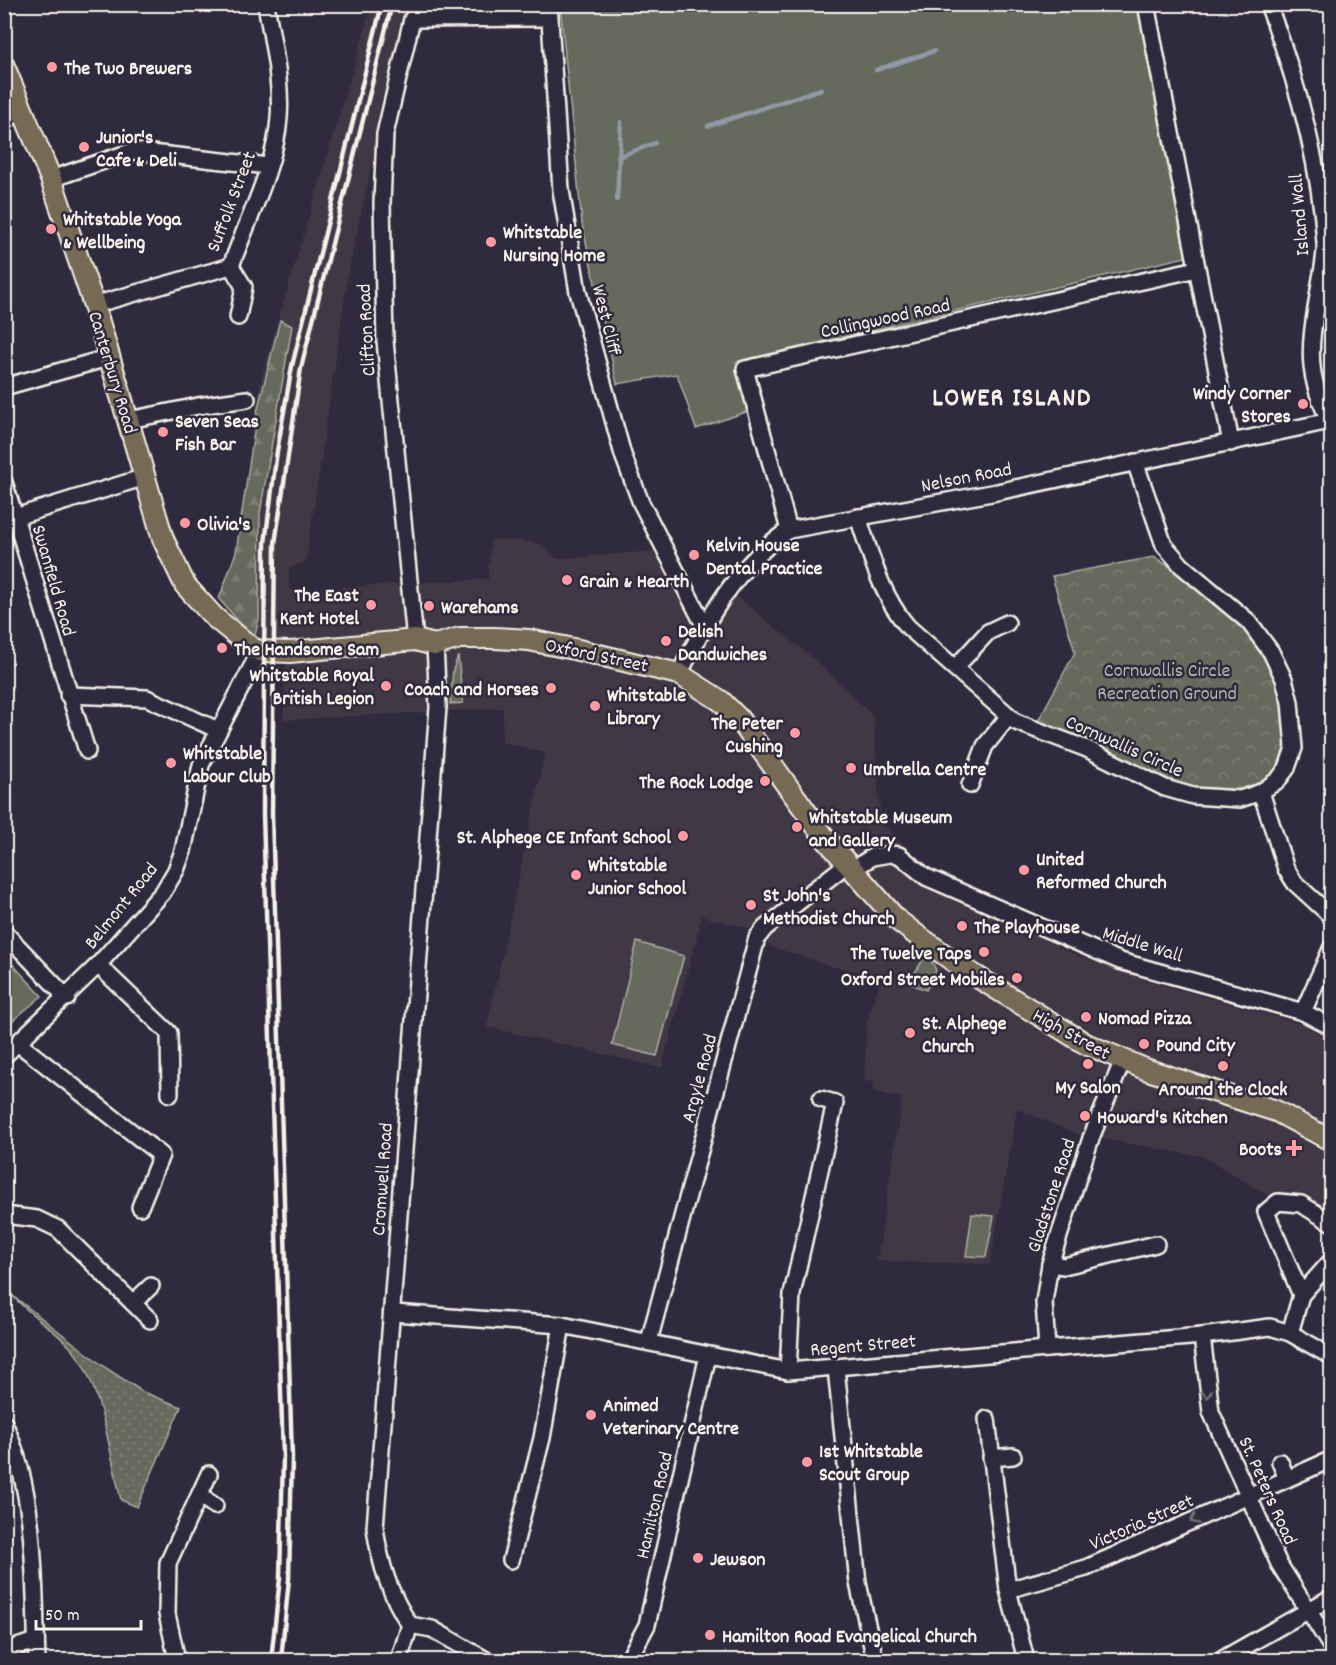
<svg xmlns="http://www.w3.org/2000/svg" width="1336" height="1665" viewBox="0 0 1336 1665" font-family="Dekko,sans-serif">
<defs>
<pattern id="forest-firs" width="22" height="20" patternUnits="userSpaceOnUse" patternTransform="scale(1.5)"><rect width="22" height="20" fill="#666a5c"/><path d="M5 1l3.5 6h-7zM16 11l3.5 6h-7z" fill="#7c8073"/></pattern>
<pattern id="park-crowns" width="20" height="18" patternUnits="userSpaceOnUse" patternTransform="scale(1.5)"><rect width="20" height="18" fill="#666a5c"/><path d="M2 6a3 3 0 1 1 6 0M12 15a3 3 0 1 1 6 0" fill="none" stroke="#7c8073"/></pattern>
<pattern id="garden-dots" width="8" height="8" patternUnits="userSpaceOnUse" patternTransform="scale(1.5)"><rect width="8" height="8" fill="#666a5c"/><path d="M2 2h.1M6 6h.1" fill="none" stroke="#7c8073" stroke-width="1.8" stroke-linecap="round"/></pattern>
</defs>
<rect width="100%" height="100%" fill="#2f2a3d"/>
<filter id="ink" filterUnits="userSpaceOnUse"><feTurbulence type="fractalNoise" baseFrequency=".0167" numOctaves="2"/><feDisplacementMap in="SourceGraphic" scale="12" xChannelSelector="R" yChannelSelector="G"/><feConvolveMatrix kernelMatrix="1 2 1 2 8 2 1 2 1" color-interpolation-filters="sRGB"/></filter>
<g filter="url(#ink)">
<path fill="#413845" d="M372,5H408L407,11L411,18L370,172L348,275L306,561L289,569V590L488,579L491,539L539,543L557,559L654,551L717,616L732,593L813,658L873,716L881,823L951,889L1066,951L1145,980L1305,1025L1331,1040V1234L1204,1157L1080,1135L1017,1109L990,1264L877,1261L902,1098L872,1091L875,1082L864,1081L867,1020L882,976L830,966L772,947L752,929L702,916L662,1068L487,1027L545,753L502,742L503,708L283,720L287,641L254,639L219,599L236,552L260,385L266,361Z"/>
<g fill="#666a5c" stroke="#adaea2" stroke-width="1.5">
<path d="M560,5H1137L1190,256L736,362L749,411L696,429L677,374L617,384L582,224Z"/>
<path d="M458,656L463,703L450,704L453,670Z"/>
<path d="M637,942L684,956L657,1056L612,1045Z"/>
<path d="M5,956L42,996L5,1027Z"/>
<path d="M925,956L933,963L936,971L926,990L909,983Z"/>
<path d="M972,1214L994,1216L986,1257L966,1256Z"/>
</g>
<path fill="url(#forest-firs)" stroke="#adaea2" stroke-width="1.5" d="M280,320L292,326L260,513L259,619L254,639L219,599L236,552L257,412Z"/>
<path fill="url(#park-crowns)" stroke="#adaea2" stroke-width="1.5" d="M1154,557C1192,580 1232,607 1257,645C1287,689 1313,788 1232,793C1219,794 1199,794 1186,790C1171,785 1156,776 1141,769C1106,754 1072,738 1037,723L1075,652L1052,576Z"/>
<path fill="url(#garden-dots)" stroke="#adaea2" stroke-width="1.5" d="M12,1295L106,1368L143,1392L181,1407L137,1507L121,1500C110,1456 102,1381 70,1347C53,1328 29,1315 12,1295Z"/>
<g fill="none" stroke-linecap="round" stroke-linejoin="round">
<g stroke="#9099a5" stroke-width="4.5">
<path d="M876,70L934,51"/>
<path d="M708,126L821,89"/>
<path d="M618,157L655,143"/>
<path d="M617,200L621,122"/>
</g>
<g stroke="#f4f1e8" stroke-width="20">
<g id="minor">
<path d="M549,4L561,190L578,292L623,455L641,503L704,625"/>
<path d="M1146,4L1231,443"/>
<path d="M1268,4C1297,81 1320,161 1325,243C1326,256 1322,271 1320,284C1311,340 1302,371 1332,425"/>
<path d="M4,120L22,111"/>
<path d="M51,179L133,151L268,166"/>
<path d="M231,266L244,287L238,317"/>
<path d="M94,305L231,266C247,221 276,165 279,118C282,81 272,41 266,4"/>
<path d="M4,387L111,357"/>
<path d="M129,420L198,406L247,399"/>
<path d="M4,482L15,517"/>
<path d="M858,517C871,555 881,596 908,627L1016,722L1087,749L1165,788L1193,796L1240,799L1261,792L1278,780L1287,768L1294,748L1290,702L1284,679L1271,652L1249,622L1182,566L1164,545L1135,462"/>
<path d="M789,530L745,369L1197,269"/>
<path d="M415,640L385,341L382,203L385,134L412,19L550,18"/>
<path d="M435,645L438,707L375,1528C380,1563 389,1594 410,1625L432,1629L486,1660"/>
<path d="M955,668L988,632L1007,623"/>
<path d="M679,674C706,622 738,562 789,530L997,492L1330,421"/>
<path d="M68,695L147,698L218,730"/>
<path d="M87,751L15,517L145,477"/>
<path d="M970,785L985,746L1009,716"/>
<path d="M1261,792L1286,869L1295,883L1332,917"/>
<path d="M852,870L872,857L890,854L899,855L926,877L1120,961L1303,1012L1332,1027"/>
<path d="M4,932L67,998"/>
<path d="M98,965L169,1033L170,1094"/>
<path d="M1303,1012L1332,947"/>
<path d="M19,1044L161,1155L140,1207"/>
<path d="M4,1056L98,965L163,892L176,870L183,851L201,765L260,651"/>
<path d="M4,1215L37,1219L58,1229L150,1320"/>
<path d="M1050,1264L1064,1266L1156,1244"/>
<path d="M1301,1295L1266,1212L1278,1202L1301,1204L1332,1223"/>
<path d="M133,1303L151,1286"/>
<path d="M394,1313L562,1325L788,1371L1202,1336L1270,1327L1290,1333L1332,1357"/>
<path d="M1290,1333L1301,1295L1332,1260"/>
<path d="M1202,1336L1211,1412L1279,1564L1332,1648"/>
<path d="M649,1341L757,938L765,928L847,864"/>
<path d="M1047,1349L1044,1302L1050,1264L1091,1138L1123,1060"/>
<path d="M836,1368L858,1583L875,1660"/>
<path d="M788,1371L792,1294L835,1103L821,1099"/>
<path d="M987,1419L1008,1590L1026,1660"/>
<path d="M4,1423C37,1493 34,1584 37,1660"/>
<path d="M991,1458L1013,1456"/>
<path d="M1287,1479L1332,1459"/>
<path d="M200,1496L215,1506"/>
<path d="M511,1560L542,1438L562,1325"/>
<path d="M1008,1590L1086,1568L1287,1479L1280,1462"/>
<path d="M4,1651L36,1641"/>
<path d="M177,1660L167,1614L168,1563L209,1474"/>
<path d="M399,1660L410,1625"/>
<path d="M628,1660L647,1625L708,1355"/>
<path d="M1221,1660L1332,1597"/>
</g>
</g>
<g stroke="#f4f1e8" stroke-width="24">
<path id="major" d="M4,66L51,179L94,305L163,539L185,585L214,617L252,648L260,651L290,652L415,640L435,645L460,638H495L529,640L574,649L679,674L721,701L739,719L825,838L896,919L918,936L966,970L1086,1044L1145,1069L1276,1111L1332,1141"/>
</g>
<use href="#minor" stroke="#2f2a3d" stroke-width="15"/>
<use href="#major" stroke="#766a54" stroke-width="20"/>
<g stroke="#f4f1e8" stroke-width="4.5">
<path d="M271,1660L280,1578L283,1457L263,814L265,543L277,451L292,366L382,4"/>
<path d="M281,1660L289,1579L292,1457L272,814L275,544L301,368L392,4"/>
</g>
</g>
<defs><path id="oneway-chevron" d="M-2-3.5L2.5 0L-2 3.5" fill="none" stroke-width="1.6" stroke-linecap="round" stroke-linejoin="round" transform="scale(1.5)"/></defs>
<g stroke="#747079">
<use href="#oneway-chevron" transform="translate(1207 1394) rotate(84)"/>
<use href="#oneway-chevron" transform="translate(1194 1520) rotate(156)"/>
</g>
</g>
<g fill="#ff9aa2" stroke="#2f2a3d" stroke-width="2">
<circle cx="52" cy="67" r="6"/>
<circle cx="84" cy="147" r="6"/>
<circle cx="51" cy="229" r="6"/>
<circle cx="491" cy="242" r="6"/>
<circle cx="1303" cy="404" r="6"/>
<circle cx="163" cy="432" r="6"/>
<circle cx="185" cy="523" r="6"/>
<circle cx="694" cy="555" r="6"/>
<circle cx="567" cy="580" r="6"/>
<circle cx="371" cy="605" r="6"/>
<circle cx="429" cy="606" r="6"/>
<circle cx="666" cy="641" r="6"/>
<circle cx="222" cy="648" r="6"/>
<circle cx="386" cy="686" r="6"/>
<circle cx="551" cy="688" r="6"/>
<circle cx="595" cy="706" r="6"/>
<circle cx="795" cy="733" r="6"/>
<circle cx="171" cy="763" r="6"/>
<circle cx="851" cy="768" r="6"/>
<circle cx="765" cy="781" r="6"/>
<circle cx="797" cy="827" r="6"/>
<circle cx="683" cy="836" r="6"/>
<circle cx="1024" cy="870" r="6"/>
<circle cx="576" cy="875" r="6"/>
<circle cx="751" cy="905" r="6"/>
<circle cx="962" cy="926" r="6"/>
<circle cx="984" cy="952" r="6"/>
<circle cx="1017" cy="978" r="6"/>
<circle cx="1086" cy="1017" r="6"/>
<circle cx="910" cy="1033" r="6"/>
<circle cx="1144" cy="1044" r="6"/>
<circle cx="1088" cy="1064" r="6"/>
<circle cx="1223" cy="1066" r="6"/>
<circle cx="1085" cy="1116" r="6"/>
<path d="M1291 1139h6v6h6v6h-6v6h-6v-6h-6v-6h6z"/>
<circle cx="591" cy="1415" r="6"/>
<circle cx="807" cy="1462" r="6"/>
<circle cx="698" cy="1558" r="6"/>
<circle cx="710" cy="1635" r="6"/>
</g>
<g text-anchor="middle" stroke-width="5" stroke-linejoin="round" paint-order="stroke">
<g font-size="20" font-weight="bold" fill="#f4f1e8" stroke="#2f2a3d" text-anchor="start">
<text x="64" y="74">The Two Brewers</text>
<text x="96" y="143">Junior's<tspan x="96" dy="23">Cafe &amp; Deli</tspan></text>
<text x="63" y="225">Whitstable Yoga<tspan x="63" dy="23">&amp; Wellbeing</tspan></text>
<text x="503" y="238">Whitstable<tspan x="503" dy="23">Nursing Home</tspan></text>
<text x="1291" y="399" text-anchor="end">Windy Corner<tspan x="1291" dy="23">Stores</tspan></text>
<text x="175" y="427">Seven Seas<tspan x="175" dy="23">Fish Bar</tspan></text>
<text x="197" y="530">Olivia's</text>
<text x="706" y="551">Kelvin House<tspan x="706" dy="23">Dental Practice</tspan></text>
<text x="579" y="587">Grain &amp; Hearth</text>
<text x="359" y="601" text-anchor="end">The East<tspan x="359" dy="23">Kent Hotel</tspan></text>
<text x="441" y="613">Warehams</text>
<text x="678" y="637">Delish<tspan x="678" dy="23">Dandwiches</tspan></text>
<text x="234" y="655">The Handsome Sam</text>
<text x="374" y="681" text-anchor="end">Whitstable Royal<tspan x="374" dy="23">British Legion</tspan></text>
<text x="539" y="695" text-anchor="end">Coach and Horses</text>
<text x="607" y="701">Whitstable<tspan x="607" dy="23">Library</tspan></text>
<text x="783" y="729" text-anchor="end">The Peter<tspan x="783" dy="23">Cushing</tspan></text>
<text x="183" y="759">Whitstable<tspan x="183" dy="23">Labour Club</tspan></text>
<text x="863" y="775">Umbrella Centre</text>
<text x="753" y="788" text-anchor="end">The Rock Lodge</text>
<text x="809" y="823">Whitstable Museum<tspan x="809" dy="23">and Gallery</tspan></text>
<text x="671" y="843" text-anchor="end">St. Alphege CE Infant School</text>
<text x="1036" y="865">United<tspan x="1036" dy="23">Reformed Church</tspan></text>
<text x="588" y="871">Whitstable<tspan x="588" dy="23">Junior School</tspan></text>
<text x="763" y="901">St John's<tspan x="763" dy="23">Methodist Church</tspan></text>
<text x="974" y="933">The Playhouse</text>
<text x="972" y="959" text-anchor="end">The Twelve Taps</text>
<text x="1005" y="985" text-anchor="end">Oxford Street Mobiles</text>
<text x="1098" y="1024">Nomad Pizza</text>
<text x="922" y="1029">St. Alphege<tspan x="922" dy="23">Church</tspan></text>
<text x="1156" y="1051">Pound City</text>
<text x="1088" y="1093" text-anchor="middle">My Salon</text>
<text x="1223" y="1095" text-anchor="middle">Around the Clock</text>
<text x="1097" y="1123">Howard's Kitchen</text>
<text x="1282" y="1155" text-anchor="end">Boots</text>
<text x="603" y="1411">Animed<tspan x="603" dy="23">Veterinary Centre</tspan></text>
<text x="819" y="1457">1st Whitstable<tspan x="819" dy="23">Scout Group</tspan></text>
<text x="710" y="1565">Jewson</text>
<text x="722" y="1642">Hamilton Road Evangelical Church</text>
</g>
<g font-size="20" fill="#f4f1e8" stroke="#2f2a3d">
<text transform="translate(230 201) rotate(-69)" y="7">Suffolk Street</text>
<text transform="translate(1298 215) rotate(-95)" y="7">Island Wall</text>
<text transform="translate(885 317) rotate(-12)" y="7">Collingwood Road</text>
<text transform="translate(608 320) rotate(76)" y="7">West Cliff</text>
<text transform="translate(365 330) rotate(-93)" y="7">Clifton Road</text>
<text transform="translate(114 372) rotate(73)" y="7">Canterbury Road</text>
<text transform="translate(966 476) rotate(-11)" y="7">Nelson Road</text>
<text transform="translate(55 580) rotate(74)" y="7">Swanfield Road</text>
<text transform="translate(597 654) rotate(12)" y="7">Oxford Street</text>
<text transform="translate(1125 745) rotate(24)" y="7">Cornwallis Circle</text>
<text transform="translate(120 905) rotate(-51)" y="7">Belmont Road</text>
<text transform="translate(1143 943) rotate(17)" y="7">Middle Wall</text>
<text transform="translate(1072 1033) rotate(29)" y="7">High Street</text>
<text transform="translate(698 1078) rotate(-75)" y="7">Argyle Road</text>
<text transform="translate(381 1179) rotate(-86)" y="7">Cromwell Road</text>
<text transform="translate(1050 1195) rotate(-72)" y="7">Gladstone Road</text>
<text transform="translate(863 1344) rotate(-5)" y="7">Regent Street</text>
<text transform="translate(1269 1490) rotate(66)" y="7">St. Peters Road</text>
<text transform="translate(653 1505) rotate(-77)" y="7">Hamilton Road</text>
<text transform="translate(1141 1521) rotate(-24)" y="7">Victoria Street</text>
</g>
<g font-size="20" fill="#b4b4a9" stroke="#2f2a3d">
<text x="1167" y="676">Cornwallis Circle<tspan x="1167" dy="23">Recreation Ground</tspan></text>
</g>
<g font-size="26" font-weight="bold" letter-spacing="1.5" fill="#f4f1e8" stroke="#2f2a3d">
<text x="1012" y="405">LOWER ISLAND</text>
</g>
</g>
<rect width="1336" height="1665" fill="none" stroke="#2f2a3d" stroke-width="24"/>
<rect x="12" y="12" width="1312" height="1641" fill="none" stroke="#f4f1e8" stroke-width="2" filter="url(#ink)"/>
<path d="M36 1620v9h105v-9" fill="none" stroke="#f4f1e8" stroke-width="3"/>
<text x="45" y="1620" font-size="18" fill="#f4f1e8" stroke="#2f2a3d" stroke-width="4.5" paint-order="stroke">50 m</text>
</svg>
